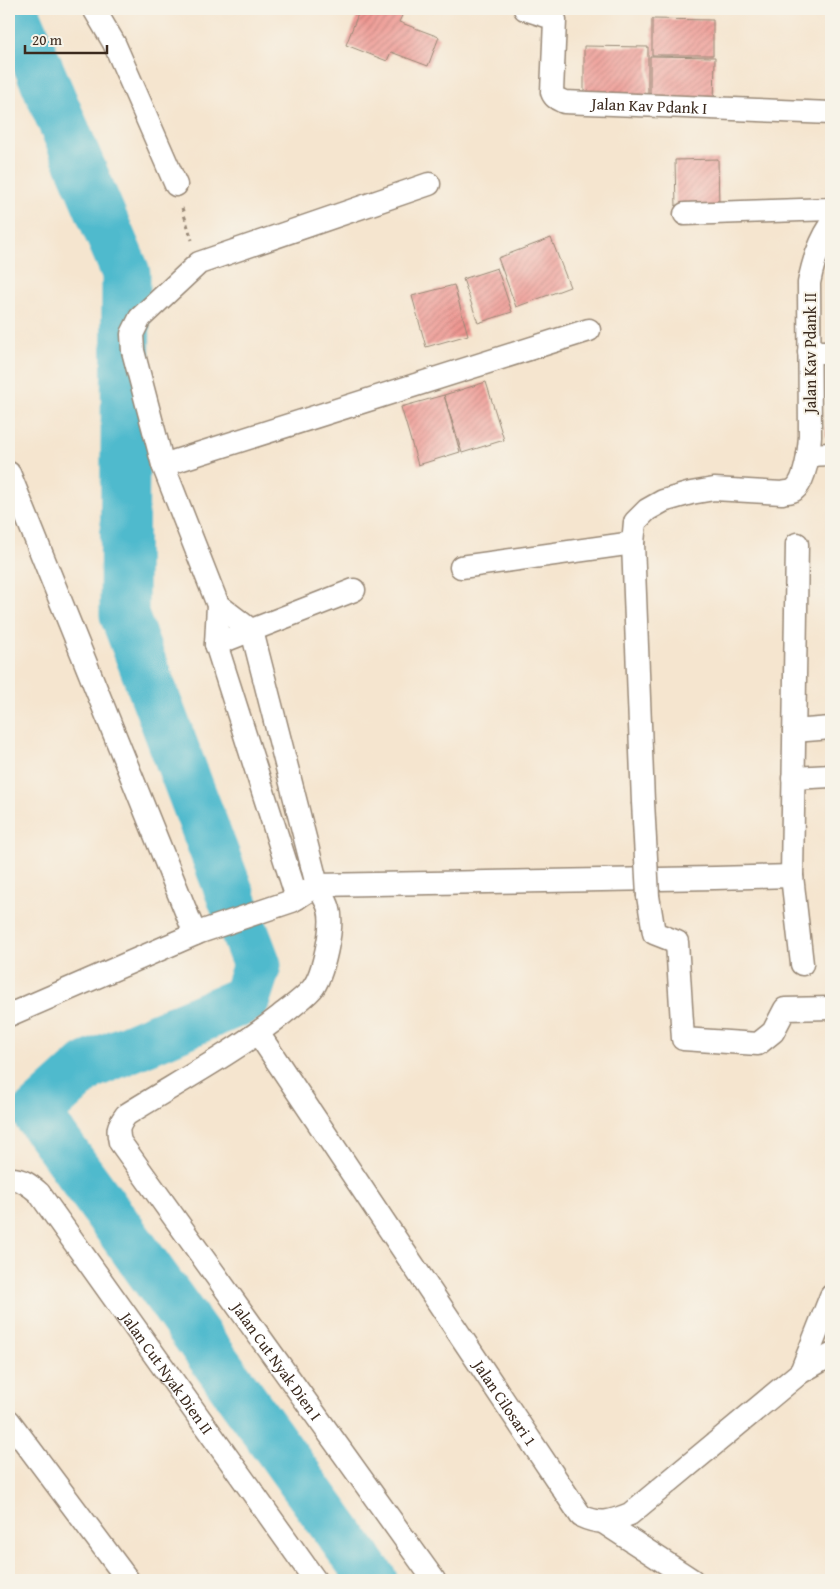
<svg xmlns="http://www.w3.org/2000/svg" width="840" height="1589" viewBox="0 0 840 1589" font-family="'Gentium Book Plus',serif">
<defs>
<pattern id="building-hatch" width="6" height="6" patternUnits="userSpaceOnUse" patternTransform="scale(1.25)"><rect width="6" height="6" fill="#ee9691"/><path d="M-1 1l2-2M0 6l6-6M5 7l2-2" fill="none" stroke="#c27b76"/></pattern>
</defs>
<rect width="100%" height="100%" fill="#f7f3e8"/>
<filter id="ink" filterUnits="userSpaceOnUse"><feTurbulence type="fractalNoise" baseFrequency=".02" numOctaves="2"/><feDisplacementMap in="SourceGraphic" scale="10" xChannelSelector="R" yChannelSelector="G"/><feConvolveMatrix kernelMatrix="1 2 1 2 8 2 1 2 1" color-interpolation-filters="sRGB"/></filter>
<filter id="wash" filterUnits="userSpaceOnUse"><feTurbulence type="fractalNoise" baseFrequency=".0096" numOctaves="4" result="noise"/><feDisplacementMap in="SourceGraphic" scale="20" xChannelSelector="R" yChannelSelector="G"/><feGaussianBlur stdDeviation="1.12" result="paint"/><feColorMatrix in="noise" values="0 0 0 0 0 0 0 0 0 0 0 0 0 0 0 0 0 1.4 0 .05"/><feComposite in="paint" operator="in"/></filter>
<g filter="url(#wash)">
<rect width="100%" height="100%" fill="#f5e5cf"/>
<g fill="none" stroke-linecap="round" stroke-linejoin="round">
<path stroke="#50bacd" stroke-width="49" d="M9,10L15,12L126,273L124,615L257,965L246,999L88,1066L36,1113L373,1580"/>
</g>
<g id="blocks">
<g fill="url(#building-hatch)">
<path d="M360,9H405L399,22L439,37L428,66L391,52L387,61L346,45Z"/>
<path d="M652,19L713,20V55H652Z"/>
<path d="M584,46L648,47V99H584Z"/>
<path d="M650,56L715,57L714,105L650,104Z"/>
<path d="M718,159L719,208L676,209L675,160Z"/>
<path d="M551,238L570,287L516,307L498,258Z"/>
<path d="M497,268L512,312L478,323L463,279Z"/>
<path d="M454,285L468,335L426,347L412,296Z"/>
<path d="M828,371H831V436H826Z"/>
<path d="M486,382L504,440L462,453L444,395Z"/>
<path d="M444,395L460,452L418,465L401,407Z"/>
</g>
</g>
</g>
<g filter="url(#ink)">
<use href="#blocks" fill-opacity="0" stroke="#988876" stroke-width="1"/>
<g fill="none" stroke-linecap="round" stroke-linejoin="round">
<g stroke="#988876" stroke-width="25">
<g id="street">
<path d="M94,9L114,43L176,185"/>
<path id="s1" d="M525,9L553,18L555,20L552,92C554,98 558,99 564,102L831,113"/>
<path d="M685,214L831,209"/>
<path d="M809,352H831"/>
<path d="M808,455L831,454"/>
<path d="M163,465L589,330"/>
<path d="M9,473L195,934"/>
<path d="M797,544L792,876L802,964"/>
<path d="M461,567L633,543"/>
<path id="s2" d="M218,605L252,631L317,885C321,892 327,901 329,909C334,926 323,976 312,989C303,999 290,1008 280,1016C232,1054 177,1083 126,1115C118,1126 117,1129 120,1142L434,1580"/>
<path d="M216,644L354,590"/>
<path d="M794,731L831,728"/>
<path d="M793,778L831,776"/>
<path d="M643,802L633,543L635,522L647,510L663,501L691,493L714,489L782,493C786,492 791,492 794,490C806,481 809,451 810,436L809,283C813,262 819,243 831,225"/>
<path d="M648,896L654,933L677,942L683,1039L758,1044L773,1032L785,1009L831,1008"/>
<path d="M297,898L216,644L218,605L163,465L133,351L132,334L140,318L199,263L429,184"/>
<path d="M9,1015L200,932L292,901L317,885L715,878L792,876"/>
<path id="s3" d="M258,1033L581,1516C600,1525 610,1522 630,1514L801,1372L831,1355"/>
<path id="s4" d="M9,1179C21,1178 30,1185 39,1193L315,1580"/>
<path d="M801,1372L831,1296"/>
<path d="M9,1421L128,1580"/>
<path d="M603,1522L692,1580"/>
</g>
</g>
<path stroke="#988876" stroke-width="3" stroke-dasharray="4 4" stroke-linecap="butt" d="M182,208L192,240"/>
<use href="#street" stroke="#fff" stroke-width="22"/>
<g stroke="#988876" stroke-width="25" stroke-linecap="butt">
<path id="street-bridge" d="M643,802L648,896"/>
</g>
<use href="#street-bridge" stroke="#fff" stroke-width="22"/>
</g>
</g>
<g text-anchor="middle" stroke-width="4" stroke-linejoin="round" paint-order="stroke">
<g font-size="16" fill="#3b2a1e" stroke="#f7f3e8">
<text dy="6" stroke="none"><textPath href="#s1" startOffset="206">Jalan Kav Pdank I</textPath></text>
<text transform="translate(810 353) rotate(-90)" y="6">Jalan Kav Pdank II</text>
<text dy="6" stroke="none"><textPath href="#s2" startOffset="939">Jalan Cut Nyak Dien I</textPath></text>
<text dy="6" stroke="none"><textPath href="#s4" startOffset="255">Jalan Cut Nyak Dien II</textPath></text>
<text dy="6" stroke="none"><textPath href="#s3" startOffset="445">Jalan Cilosari 1</textPath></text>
</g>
</g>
<rect width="840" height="1589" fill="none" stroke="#f7f3e8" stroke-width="30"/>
<path d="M25 45v8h82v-8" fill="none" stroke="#3b2a1e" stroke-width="2.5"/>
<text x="32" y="45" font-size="15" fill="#3b2a1e" stroke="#f7f3e8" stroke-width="4" paint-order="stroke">20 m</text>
</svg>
